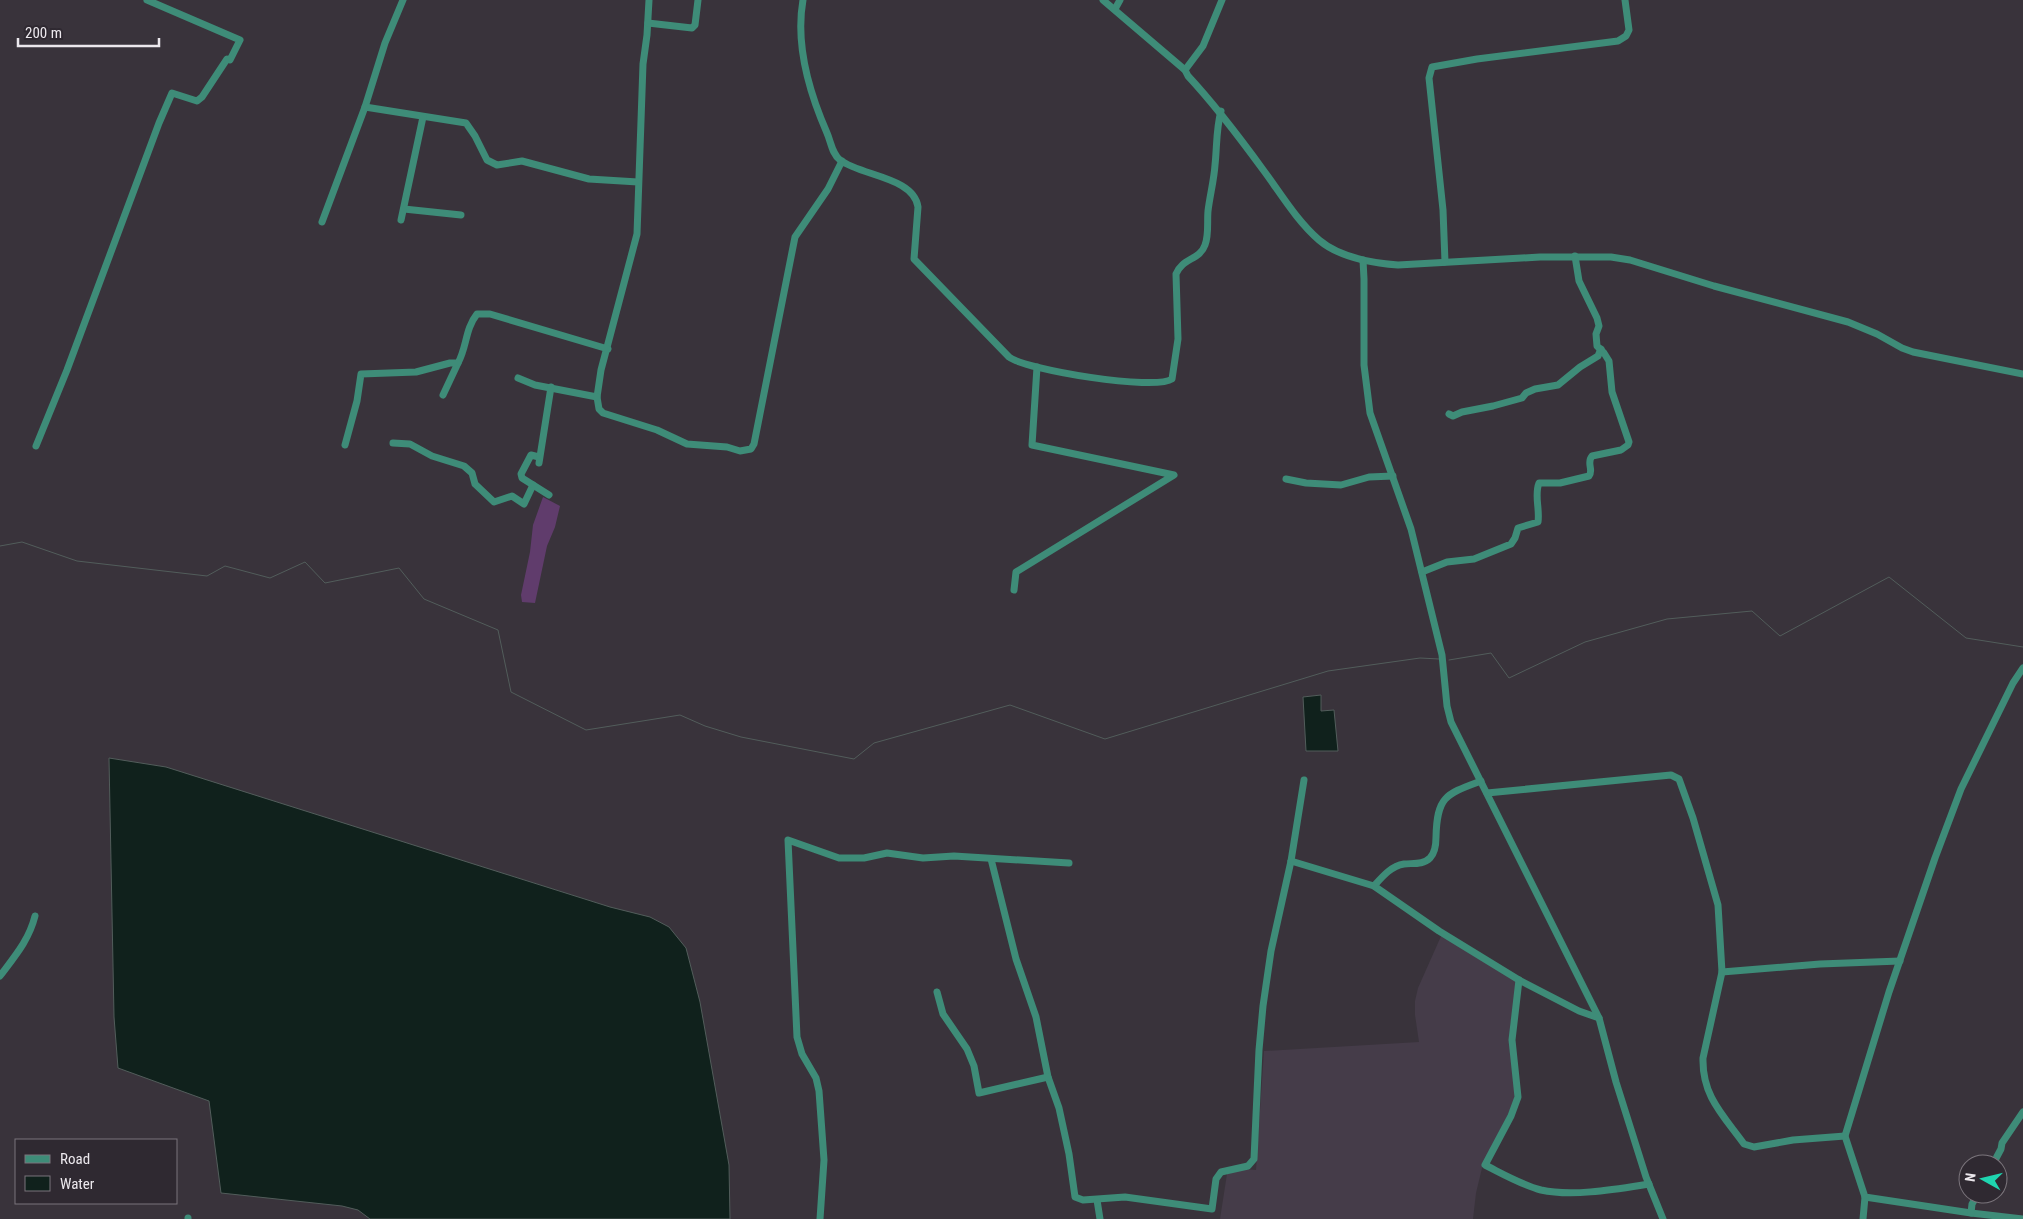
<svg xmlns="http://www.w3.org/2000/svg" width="2023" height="1219" viewBox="0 0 2023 1219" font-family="'Roboto Condensed',sans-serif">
<rect width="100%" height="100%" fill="#39333b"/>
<path fill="#453c49" d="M1442,934L1517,980L1510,1028L1515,1093L1514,1102L1483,1164L1476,1193L1473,1219H1220L1227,1174L1245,1169L1256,1170L1264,1051L1419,1042L1415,1015V1001L1418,988Z"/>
<path fill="#603c6c" d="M543,497L560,506L555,527L547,546L535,603L522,602L521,595L530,552L533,525Z"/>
<g fill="#10211c" stroke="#525d5b">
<path d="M1321,695V711L1334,710L1338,751H1306L1303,697Z"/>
<path d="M109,758L166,767L610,907L650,917L669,927L686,948L700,1002L729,1165L730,1219H370L358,1210L342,1206L221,1193L209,1101L118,1068L114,1017Z"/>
</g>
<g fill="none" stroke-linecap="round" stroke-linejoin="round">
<g stroke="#525d5b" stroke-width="1">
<path d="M0,546L22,542L77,561L207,576L225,566L270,578L305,562L325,583L399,568L424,599L498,630L511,692L586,730L680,715L705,726L741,737L854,759L874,743L1010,705L1105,739L1328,671L1420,658L1439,659"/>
<path d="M1449,660L1491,653L1509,678L1585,642L1667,619L1752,611L1780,636L1889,577L1966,638L2023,647"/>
</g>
<g stroke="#3e8c78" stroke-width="7">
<path d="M649,0L647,35L643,64L637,234L601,370L597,397L599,409L603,413L657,430L687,444L727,447L740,451L751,449L754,444L795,237L828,189L842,161"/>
<path d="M803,0C795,45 809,92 827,133C831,142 832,154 840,160C861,176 914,177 918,207L914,259L1009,357C1026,370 1155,391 1172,379L1178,339L1176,274C1182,258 1200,260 1205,245C1209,235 1207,222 1208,211C1210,195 1214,180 1215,165C1217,147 1216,129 1221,111"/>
<path d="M1103,0L1185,70L1188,76C1216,106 1240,138 1264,171C1281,194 1297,221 1319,240C1340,258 1371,263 1398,265L1540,257H1611L1630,260L1714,286L1848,322L1877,334L1902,348L1913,352L2023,374"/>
<path d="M1115,9L1120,0"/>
<path d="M648,23L692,28L695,25L698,0"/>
<path d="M1185,70L1203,46L1222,0"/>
<path d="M365,107L466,123L475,136L487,160L497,165L522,161L589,179L638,182"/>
<path d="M404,209L461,215"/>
<path d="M401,220L423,117"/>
<path d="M322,222L365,107L385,43L403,0"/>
<path d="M1363,260L1364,279V365L1370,413L1411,529L1442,655L1447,706L1451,722L1599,1018L1616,1082L1646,1177L1663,1219"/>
<path d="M1445,262L1443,210L1429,78L1432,67L1477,59L1618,41L1626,36L1629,30L1625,0"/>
<path d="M518,378L535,385L597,397"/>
<path d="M443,395L458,363"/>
<path d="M1449,414L1453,416L1462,412L1493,406L1522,398L1526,393L1535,389L1558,385L1580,367L1598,356L1601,349"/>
<path d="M393,443L410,444L432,456L464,466L472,473L475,484L494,502L512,496L524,504L533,485"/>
<path d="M345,445L357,401L361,374L416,372L450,363H458C467,347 465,329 477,314H490L608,349"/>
<path d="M36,446L67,370L159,123L172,93L197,101L202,97L227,59L230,60L240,40L147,0"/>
<path d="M539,457L531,455L521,474L522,478L549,495"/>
<path d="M539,463L551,387"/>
<path d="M1286,479L1306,483L1341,485L1369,477L1393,476"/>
<path d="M1422,572L1447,562L1474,559L1511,544L1515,538L1518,528L1538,522C1540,509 1534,495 1539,483H1560L1589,476C1594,470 1586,463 1592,456L1621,450L1628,445L1629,442L1612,392L1609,361L1604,353L1597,346L1596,334L1599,326L1597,318L1579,281L1575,256"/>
<path d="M1014,590L1016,572L1174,475L1032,445L1037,367"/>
<path d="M2023,668L2013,683L1961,789L1935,858L1889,992L1845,1136L1865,1197L1971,1213L2023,1219"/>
<path d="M1487,793L1671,775L1679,779L1693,818L1718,905L1722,972L1703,1058C1702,1096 1723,1115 1744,1144L1754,1147L1793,1140L1845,1136"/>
<path d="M991,859L1016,959L1036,1017L1048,1077L1059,1108L1069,1154L1075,1197L1083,1200L1125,1197L1212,1209L1216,1179L1221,1172L1248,1166L1254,1159L1259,1050L1263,1006L1271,951L1291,861L1304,780"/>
<path d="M1291,861L1374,886L1439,931L1519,980L1579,1011L1599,1018"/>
<path d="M1374,886C1382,877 1391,866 1404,864C1413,863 1423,865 1430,858C1435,853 1436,844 1436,837C1437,796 1446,794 1481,781"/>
<path d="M1722,972L1820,964L1900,961"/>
<path d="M0,976C15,956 29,940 35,916"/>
<path d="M1519,980L1512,1040L1518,1097L1511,1116L1485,1165C1503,1174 1522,1185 1541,1190C1573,1197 1617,1189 1649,1184"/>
<path d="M937,992L943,1014L967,1049L974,1066L979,1093L1048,1077"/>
<path d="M1993,1164L2001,1149L2002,1143L2023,1112"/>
<path d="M1097,1200L1100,1219"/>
<path d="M1971,1213L1972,1204L1978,1194"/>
<path d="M188,1218V1219"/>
<path d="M820,1219L824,1160L819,1091L816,1078L802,1054L797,1037L788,840L839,858H864L887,853L923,858L954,856L1069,863"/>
<path d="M1863,1219L1865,1197"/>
</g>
</g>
<rect x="15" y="1139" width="162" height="65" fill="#2f2931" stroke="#7b757c"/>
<rect x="25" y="1155" width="25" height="8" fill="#3e8c78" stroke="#7b757c"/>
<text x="60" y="1164" font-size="15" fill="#ece8ed">Road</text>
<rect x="25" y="1176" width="25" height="15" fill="#10211c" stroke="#7b757c"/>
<text x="60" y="1189" font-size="15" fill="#ece8ed">Water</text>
<g transform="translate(1983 1179) rotate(278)"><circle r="24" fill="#2f2931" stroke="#7b757c"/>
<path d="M0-4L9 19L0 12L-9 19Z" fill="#1fd5b0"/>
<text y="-8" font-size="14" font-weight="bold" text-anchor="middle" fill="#ece8ed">N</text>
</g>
<path d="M18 38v8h141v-8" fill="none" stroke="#ece8ed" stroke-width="2.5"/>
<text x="25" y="38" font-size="15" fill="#ece8ed" stroke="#2f2931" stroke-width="4" paint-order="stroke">200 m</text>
</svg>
